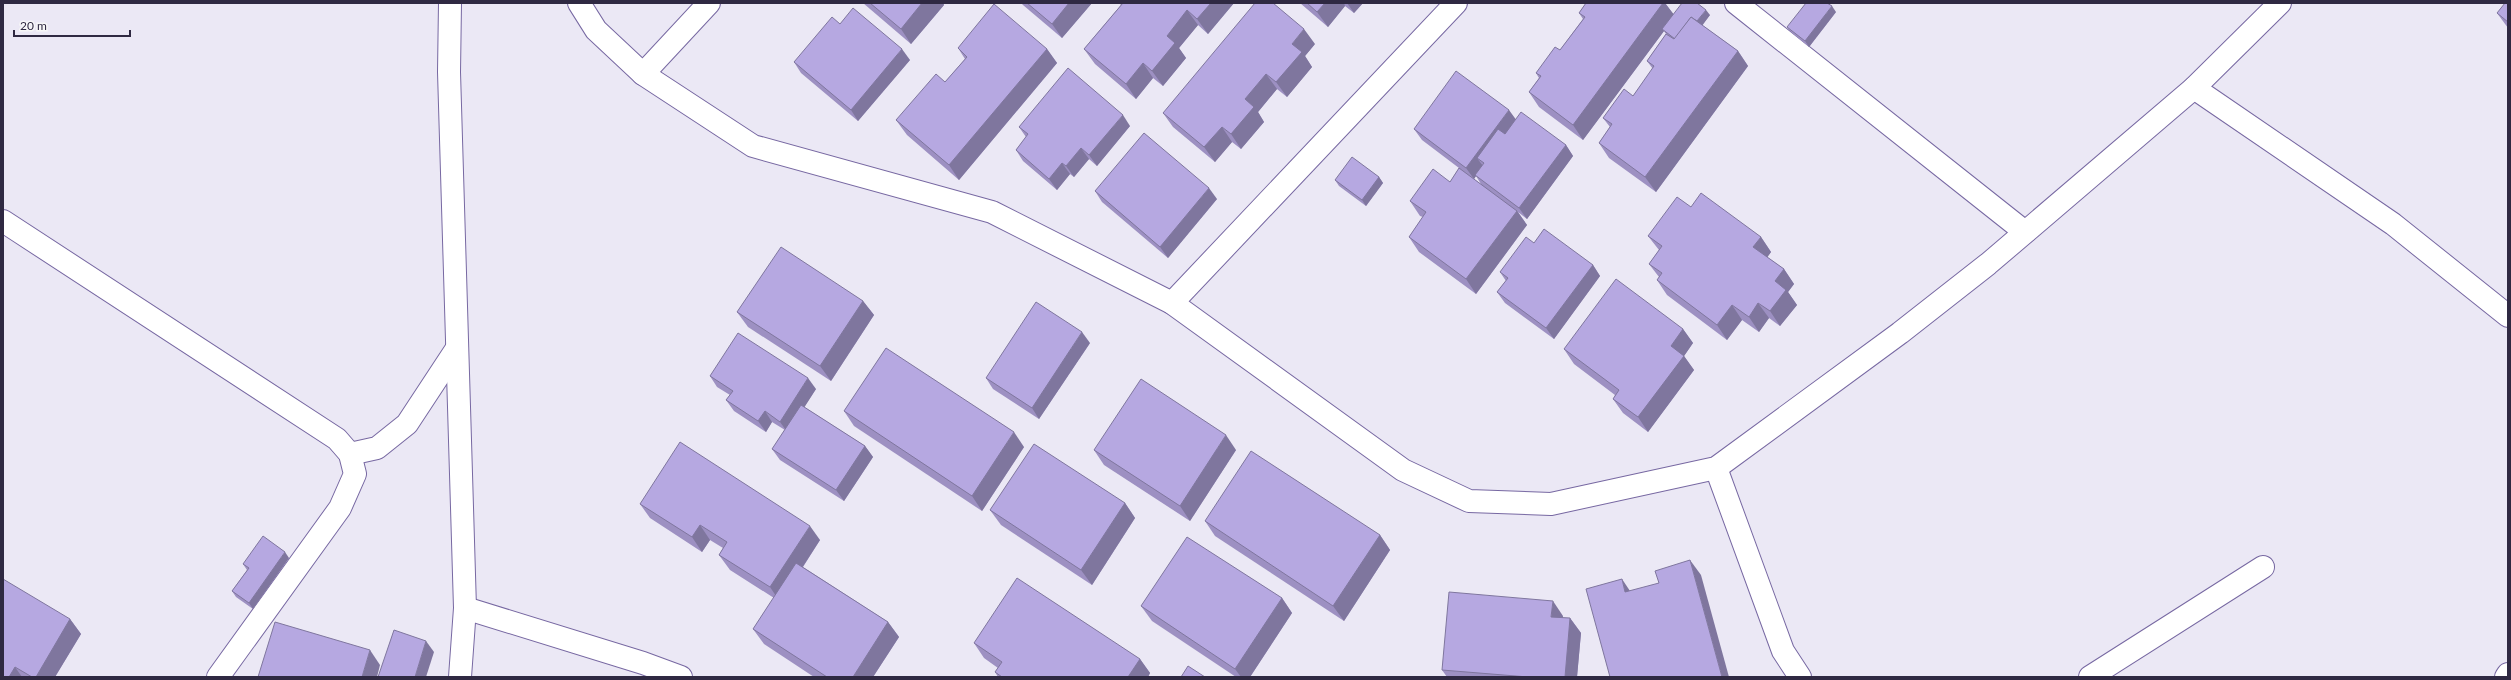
<svg xmlns="http://www.w3.org/2000/svg" width="2511" height="680" viewBox="0 0 2511 680" font-family="Lato,sans-serif">
<rect width="100%" height="100%" fill="#ebe8f5"/>
<g fill="none" stroke-linecap="round" stroke-linejoin="round">
<g stroke="#7768a2" stroke-width="24">
<g id="minor">
<path d="M450,3L449,72L465,608L460,677"/>
<path d="M579,3L596,30L643,74L753,146L992,212L1172,303L1403,470L1469,501L1551,504L1716,468L1900,333L1988,264L2194,88L2280,3"/>
<path d="M1736,3L2025,232"/>
<path d="M643,74L709,3"/>
<path d="M2194,88L2393,224L2508,316"/>
<path d="M3,221L337,439L350,454L355,474L340,508L218,677"/>
<path d="M1172,303L1456,3"/>
<path d="M350,454L377,448L407,424L457,348"/>
<path d="M1716,468L1783,651L1800,677"/>
<path d="M465,608L643,663L681,677"/>
<path d="M2090,677L2263,567"/>
<path d="M2506,677L2508,674"/>
</g>
</g>
<use href="#minor" stroke="#fff" stroke-width="22"/>
</g>
<g fill="#9d90c2" fill-rule="evenodd">
<path d="M863,3H943L944,5L911,44Z"/>
<path d="M1021,3H1092L1062,38L1023,5Z"/>
<path d="M1119,3H1234L1208,34L1198,25L1179,48L1186,58L1163,86L1153,78L1136,99L1095,64L1084,49L1121,5Z"/>
<path d="M1300,3H1363L1354,13L1345,6L1328,27Z"/>
<path d="M1586,3H1665L1673,14L1710,15L1702,25L1738,51L1748,66L1656,192L1609,158L1599,143L1610,127L1603,118L1633,96L1653,69L1647,61L1666,34L1664,31L1583,140L1539,107L1529,92L1539,78L1536,73L1560,50L1583,19L1579,13Z"/>
<path d="M2508,3V28L2497,13Z"/>
<path d="M1836,12L1809,47L1792,33L1787,27Z"/>
<path d="M840,24L910,60L858,121L801,73L794,62Z"/>
<path d="M1315,44L1305,56L1312,67L1287,97L1277,89L1258,112L1264,122L1241,149L1232,142L1215,162L1173,127L1163,113Z"/>
<path d="M958,48L1047,49L1057,63L959,180L907,135L896,120L945,82L965,59Z"/>
<path d="M1516,119L1566,145L1573,156L1527,219L1518,212L1527,225L1476,294L1419,252L1409,237L1423,217L1420,216L1410,201L1450,182L1459,168L1422,140L1414,129ZM1476,176L1481,184L1474,179Z"/>
<path d="M1130,126L1097,166L1089,159L1074,177L1070,174L1057,190L1023,161L1016,150L1026,137L1019,127Z"/>
<path d="M1379,177L1383,183L1366,206L1339,186L1335,180Z"/>
<path d="M1095,191L1217,199L1168,258L1102,202Z"/>
<path d="M1691,207L1761,237L1771,252L1767,257L1784,269L1794,284L1788,292L1797,305L1780,326L1769,318L1759,332L1742,320L1727,340L1667,295L1657,280L1659,277L1649,264L1659,250L1648,236Z"/>
<path d="M1534,243L1593,265L1600,276L1554,339L1505,303L1497,292L1506,281L1500,272Z"/>
<path d="M863,301L874,315L831,381L748,327L737,312Z"/>
<path d="M1683,329L1693,343L1684,356L1694,370L1648,432L1623,413L1613,399L1615,395L1574,364L1564,349Z"/>
<path d="M1090,343L1039,419L993,389L986,378Z"/>
<path d="M710,376L816,389L804,407L865,446L873,457L844,501L780,460L772,449L785,430L772,422L766,432L734,411L726,400L730,395L717,387Z"/>
<path d="M844,411L1024,447L982,511L854,426Z"/>
<path d="M1094,450H1236L1190,521L1104,465Z"/>
<path d="M1125,503L1135,518L1092,585L1001,525L990,510Z"/>
<path d="M640,504L820,540L803,567L888,622L899,637L873,677H814L764,644L753,629L774,598L730,570L719,555L723,548L710,540L702,552L650,518Z"/>
<path d="M1205,521L1380,535L1390,550L1344,621L1215,536Z"/>
<path d="M289,558L253,609L236,597L232,591L247,570L243,564Z"/>
<path d="M1282,598L1292,613L1250,677H1236L1152,621L1141,606Z"/>
<path d="M1563,616V618H1570L1581,633L1577,677H1447L1442,670Z"/>
<path d="M70,619L81,634L55,677H3Z"/>
<path d="M974,643L1140,659L1150,673L1148,677H998L995,672L998,668L984,658Z"/>
</g>
<g fill="#7f769e">
<path d="M922,3H943L944,5L911,44L901,29Z"/>
<path d="M1069,3H1092L1062,38L1052,24Z"/>
<path d="M1211,3H1234L1208,34L1197,19Z"/>
<path d="M1325,3H1344L1345,6L1328,27L1317,12Z"/>
<path d="M1347,3H1363L1354,13Z"/>
<path d="M1663,3H1665L1675,16L1662,29L1664,31L1583,140L1573,125Z"/>
<path d="M1832,6L1836,12L1809,47L1805,41Z"/>
<path d="M1187,10L1198,25L1179,48L1186,58L1163,86L1152,71L1167,36Z"/>
<path d="M1706,10L1710,15L1685,49L1680,43Z"/>
<path d="M1304,29L1315,44L1305,56L1312,67L1287,97L1276,82L1292,44Z"/>
<path d="M902,49L910,60L858,121L851,110Z"/>
<path d="M1047,49L1057,63L959,180L949,165Z"/>
<path d="M1738,51L1748,66L1656,192L1645,177Z"/>
<path d="M1143,63L1153,78L1136,99L1126,84Z"/>
<path d="M1266,74L1277,89L1258,112L1264,122L1241,149L1231,134L1245,99Z"/>
<path d="M1509,110L1517,121L1484,163L1477,158L1483,166L1475,175L1476,176L1474,179L1466,168Z"/>
<path d="M1123,115L1130,126L1097,166L1089,155Z"/>
<path d="M1222,127L1232,142L1215,162L1204,147Z"/>
<path d="M1566,145L1573,156L1527,219L1519,208Z"/>
<path d="M1081,148L1089,159L1074,177L1066,166Z"/>
<path d="M1062,163L1070,174L1057,190L1049,179Z"/>
<path d="M1379,177L1383,183L1366,206L1362,200Z"/>
<path d="M1209,188L1217,199L1168,258L1160,247Z"/>
<path d="M1517,211L1527,225L1476,294L1466,279Z"/>
<path d="M1761,237L1771,252L1764,262L1753,247Z"/>
<path d="M1593,265L1600,276L1554,339L1546,328Z"/>
<path d="M1784,269L1794,284L1788,292L1797,305L1780,326L1770,311L1775,281Z"/>
<path d="M863,301L874,315L831,381L820,366Z"/>
<path d="M1758,303L1769,318L1759,332L1749,317Z"/>
<path d="M1732,305L1742,320L1727,340L1717,325Z"/>
<path d="M1683,329L1693,343L1684,356L1694,370L1648,432L1638,417L1671,346Z"/>
<path d="M1082,332L1090,343L1039,419L1032,408Z"/>
<path d="M808,378L816,389L788,433L780,422Z"/>
<path d="M765,411L772,422L766,432L758,421Z"/>
<path d="M1014,432L1024,447L982,511L972,496Z"/>
<path d="M1226,435L1236,450L1190,521L1180,506Z"/>
<path d="M865,446L873,457L844,501L836,490Z"/>
<path d="M1125,503L1135,518L1092,585L1081,570Z"/>
<path d="M700,525L710,540L702,552L692,537Z"/>
<path d="M810,526L820,540L780,602L770,587Z"/>
<path d="M1380,535L1390,550L1344,621L1333,606Z"/>
<path d="M285,552L289,558L253,609L249,603Z"/>
<path d="M1690,560L1701,575L1729,677H1722Z"/>
<path d="M1622,579L1632,594L1625,592Z"/>
<path d="M1282,598L1292,613L1250,677H1241L1235,669Z"/>
<path d="M1553,601L1563,616L1561,632L1551,617Z"/>
<path d="M1570,618L1581,633L1577,677H1565Z"/>
<path d="M70,619L81,634L55,677H36Z"/>
<path d="M888,622L899,637L873,677H853Z"/>
<path d="M426,641L434,652L426,677H415Z"/>
<path d="M370,650L380,665L377,677H362Z"/>
<path d="M1140,659L1150,673L1148,677H1128Z"/>
<path d="M15,667L22,677H9Z"/>
</g>
<g fill="#b6a8e1" stroke="#7f769e">
<path d="M870,3H922L901,29Z"/>
<path d="M1027,3H1069L1052,24Z"/>
<path d="M1123,3H1211L1197,19L1187,10L1167,36L1175,43L1152,71L1143,63L1126,84L1084,49Z"/>
<path d="M1255,3H1273L1304,29L1292,44L1302,52L1276,82L1266,74L1245,99L1254,107L1231,134L1222,127L1204,147L1163,113Z"/>
<path d="M1307,3H1325L1317,12Z"/>
<path d="M1586,3H1663L1573,125L1529,92L1541,76L1536,73L1555,47L1560,50L1585,17L1579,13Z"/>
<path d="M1682,3H1697L1706,10L1697,21L1691,17L1675,39L1662,29Z"/>
<path d="M1806,3H1827L1832,6L1805,41L1787,27Z"/>
<path d="M2505,3H2508V22L2497,13Z"/>
<path d="M994,4L1047,49L949,165L896,120L936,74L945,82L967,57L958,48Z"/>
<path d="M853,8L902,49L851,110L794,62L832,17L840,24Z"/>
<path d="M1691,17L1738,51L1645,177L1599,143L1612,124L1603,118L1624,89L1633,96L1654,66L1647,61L1666,34L1674,39Z"/>
<path d="M1068,68L1123,115L1089,155L1081,148L1066,166L1062,163L1049,179L1016,150L1028,134L1019,127Z"/>
<path d="M1456,71L1509,110L1466,168L1414,129Z"/>
<path d="M1521,112L1566,145L1519,208L1475,175L1484,163L1477,158L1498,129L1505,134Z"/>
<path d="M1144,133L1209,188L1160,247L1095,191Z"/>
<path d="M1352,157L1379,177L1362,200L1335,180Z"/>
<path d="M1459,168L1517,211L1466,279L1409,237L1426,212L1410,201L1433,169L1450,182Z"/>
<path d="M1701,193L1761,237L1753,247L1784,269L1775,281L1786,290L1770,311L1758,303L1749,317L1732,305L1717,325L1657,280L1662,273L1649,264L1662,246L1648,236L1677,197L1691,207Z"/>
<path d="M1544,229L1593,265L1546,328L1497,292L1508,278L1500,272L1526,237L1534,243Z"/>
<path d="M781,247L863,301L820,366L737,312Z"/>
<path d="M1616,279L1683,329L1671,346L1684,356L1638,417L1613,399L1619,390L1564,349Z"/>
<path d="M1036,302L1082,332L1032,408L986,378Z"/>
<path d="M738,333L808,378L780,422L765,411L758,421L726,400L733,391L710,376Z"/>
<path d="M886,348L1014,432L972,496L844,411Z"/>
<path d="M1141,379L1226,435L1180,506L1094,450Z"/>
<path d="M801,405L865,446L836,490L772,449Z"/>
<path d="M680,442L810,526L770,587L719,555L727,542L700,525L692,537L640,504Z"/>
<path d="M1034,444L1125,503L1081,570L990,510Z"/>
<path d="M1251,451L1380,535L1333,606L1205,521Z"/>
<path d="M263,536L285,552L249,603L232,591L249,568L243,564Z"/>
<path d="M1187,537L1282,598L1235,669L1141,606Z"/>
<path d="M1690,560L1722,677H1610L1586,589L1622,579L1625,592L1659,583L1655,571Z"/>
<path d="M796,563L888,622L853,677H827L753,629Z"/>
<path d="M1017,578L1140,659L1128,677H1002L995,672L1002,662L974,643Z"/>
<path d="M3,579L70,619L36,677H32L15,667L9,677H3Z"/>
<path d="M1449,592L1553,601L1551,617L1570,618L1565,677H1528L1442,670Z"/>
<path d="M275,622L370,650L362,677H258Z"/>
<path d="M394,630L426,641L415,677H378Z"/>
<path d="M1188,666L1205,677H1181Z"/>
</g>
<rect width="2511" height="680" fill="none" stroke="#2f2942" stroke-width="8"/>
<path d="M14 30v6h116v-6" fill="none" stroke="#2f2942" stroke-width="2"/>
<text x="20" y="30" font-size="12" fill="#2f2942" stroke="#f7f7f7" stroke-width="3" paint-order="stroke">20 m</text>
</svg>
